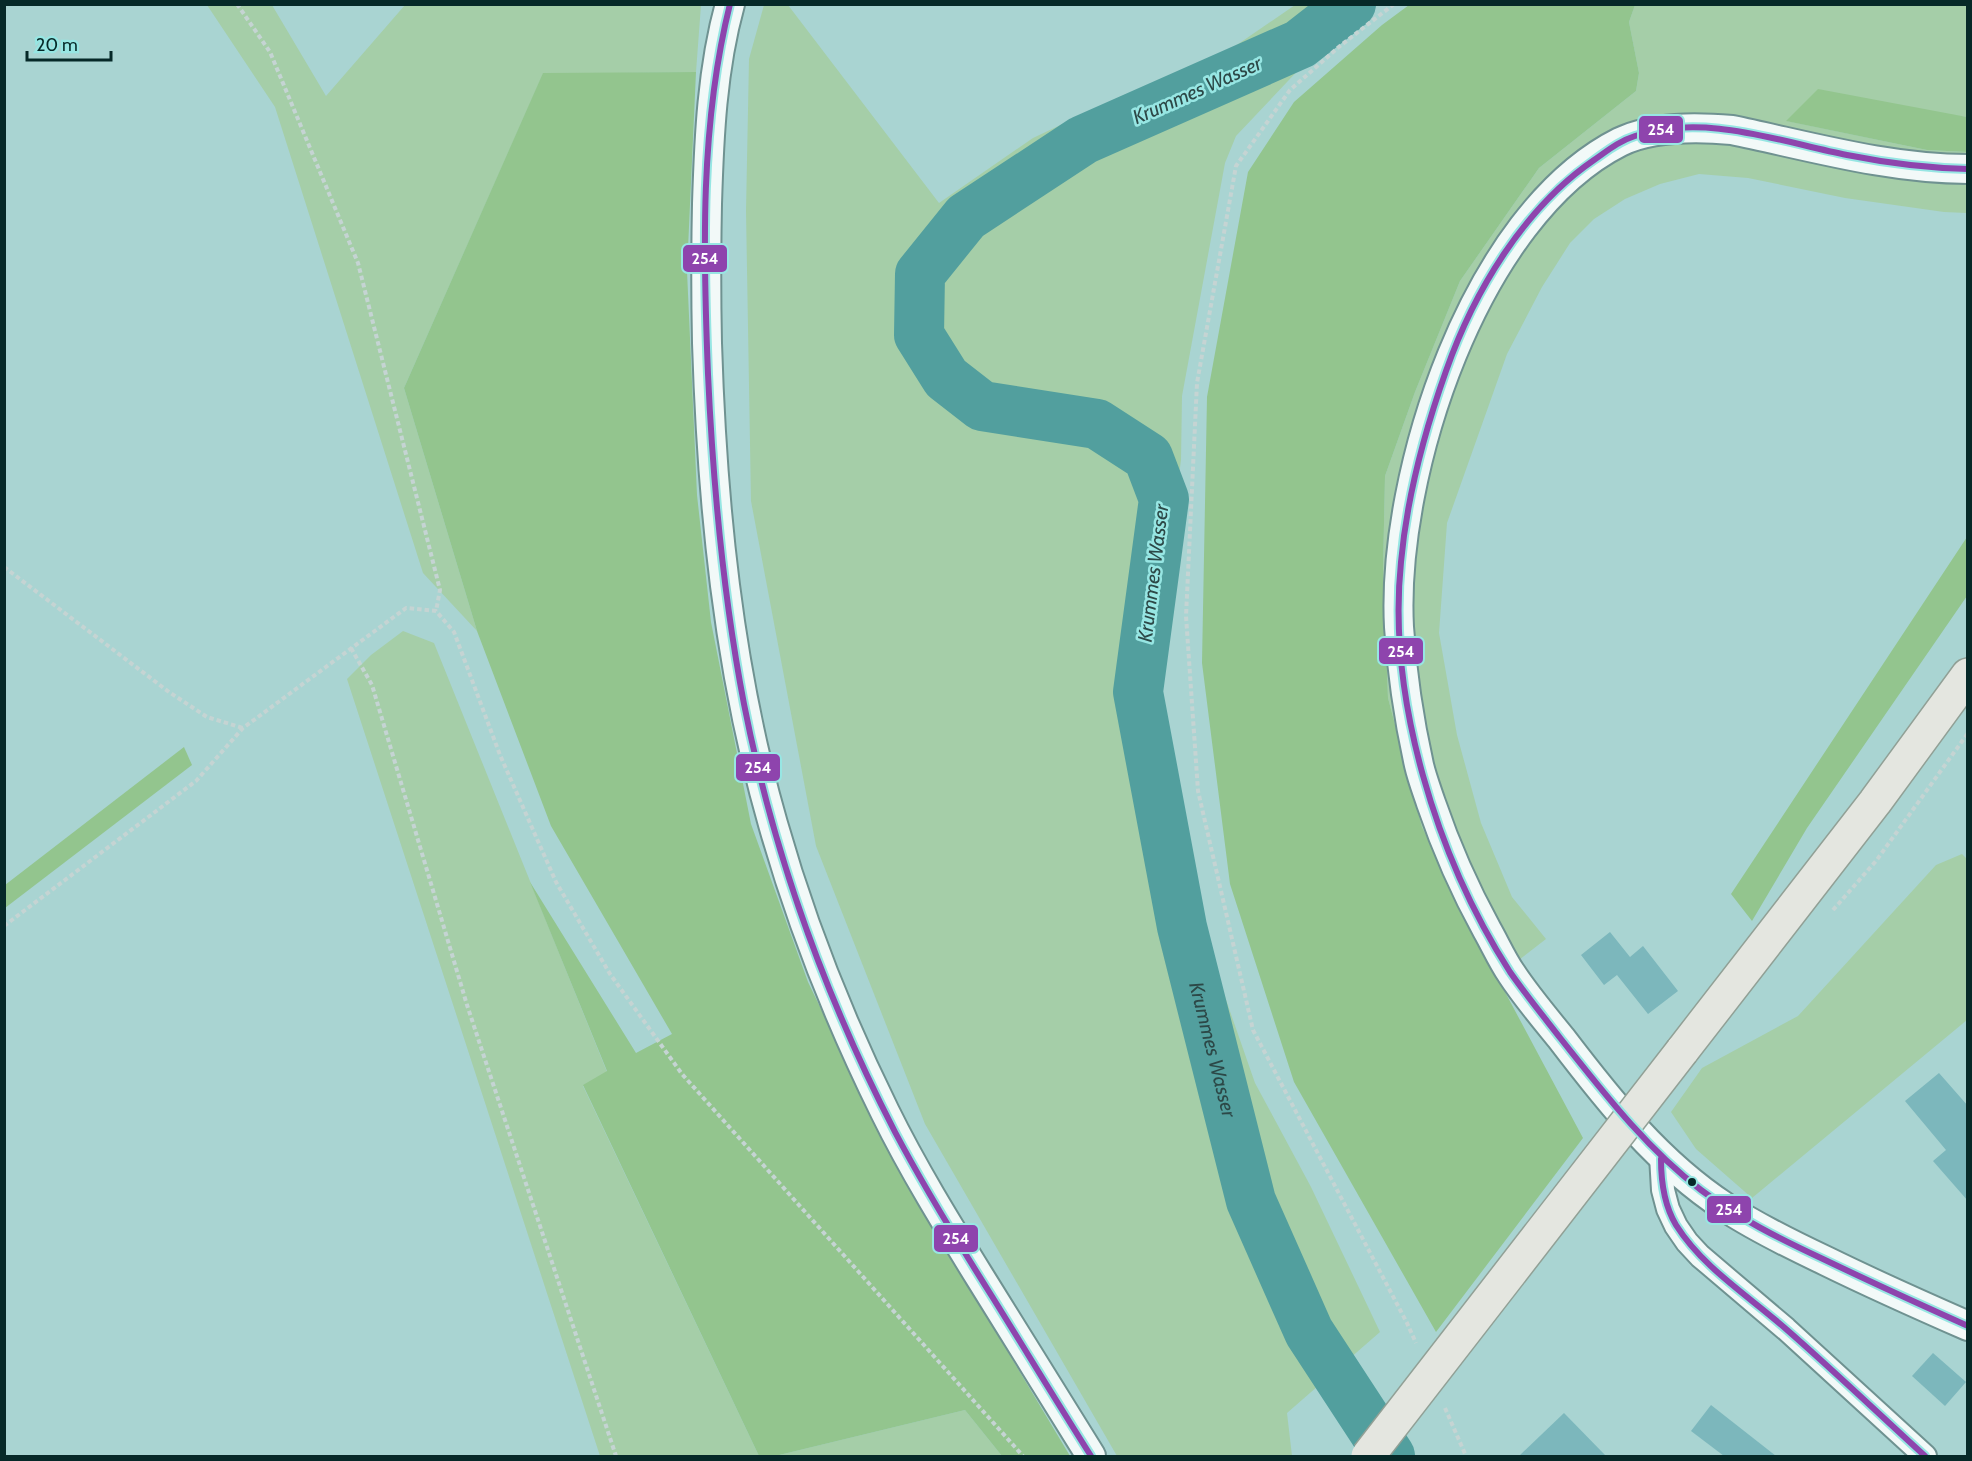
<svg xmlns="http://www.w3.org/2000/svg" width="1972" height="1461" viewBox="0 0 1972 1461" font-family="Cabin,sans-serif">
<rect width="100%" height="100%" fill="#a9d4d2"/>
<g fill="#a5cea8">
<path d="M207,5H272L326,96L405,5H701L696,72L543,74L404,388L477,631L423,573L275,107Z"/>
<path d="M764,5H788L939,203L1033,138L1124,95L1212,62L1295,5H1376L1305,63L1236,136L1225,163L1182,396L1181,460L1173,522L1157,697L1217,974L1255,1083L1311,1187L1380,1332L1287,1413L1292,1456H1117L925,1124L816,846L751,501L746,211L749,59Z"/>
<path d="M1635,5H1967V117L1951,115L1787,121L1927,150L1967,152V213L1944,212L1845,198L1748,178L1699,174L1660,184L1625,199L1594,219L1570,243L1542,287L1507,354L1447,523L1439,633L1457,735L1481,823L1512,897L1546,939L1497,977L1422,827L1388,698L1383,571L1385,476L1415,392L1460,281L1539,168L1636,91L1639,73L1629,22Z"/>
<path d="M403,631L434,643L607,1072L583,1086L759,1456H600L347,679L371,655Z"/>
<path d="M1962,854L1968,860L1967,1020L1752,1198L1696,1149L1671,1112L1702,1068L1798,1016L1936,865Z"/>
<path d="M965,1410L1002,1456H775Z"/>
</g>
<g fill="#93c58e">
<path d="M1409,5H1635L1629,22L1639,73L1636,91L1539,168L1460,281L1415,392L1385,476L1383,571L1388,698L1422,827L1497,977L1583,1138L1436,1332L1294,1082L1230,884L1202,663L1207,397L1248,172L1294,102L1382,25Z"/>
<path d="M696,72L687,271L697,495L711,622L751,824L808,982L896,1164L1070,1456H1002L965,1410L775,1456H759L583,1085L607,1071L530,882L636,1053L672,1034L551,826L477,631L404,388L543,73Z"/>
<path d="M1818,89L1967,117V152L1927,150L1786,121Z"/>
<path d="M1967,537V596L1807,828L1752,921L1731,894Z"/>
<path d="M184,747L192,765L5,908V885Z"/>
</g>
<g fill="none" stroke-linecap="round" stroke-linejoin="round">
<path stroke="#529f9e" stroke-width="50" id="s1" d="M1351,4L1300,44L1083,140L966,217L920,274L919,335L946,378L982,406L1097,424L1148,457L1164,499L1138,692L1182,927L1251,1201L1309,1332L1390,1456"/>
</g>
<g fill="#7cb7bc">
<path d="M1610,932L1630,957L1643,946L1678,991L1648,1014L1617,975L1604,985L1581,955Z"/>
<path d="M1939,1073L1968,1106V1201L1933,1161L1946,1150L1905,1101Z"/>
<path d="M1933,1353L1966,1382L1945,1406L1912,1376Z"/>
<path d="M1711,1405L1776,1456H1724L1691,1431Z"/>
<path d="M1564,1413L1606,1456H1519Z"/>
</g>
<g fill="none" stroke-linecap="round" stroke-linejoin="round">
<g stroke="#6f9291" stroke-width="26">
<path id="minor" d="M1661,1156L1663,1190L1668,1209L1676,1226L1687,1242L1700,1256L1786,1329L1925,1456"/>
</g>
<g stroke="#6f9291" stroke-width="32">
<g id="tertiary">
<path d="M730,4C712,69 709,137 707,204C706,250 706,296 707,343C712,504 728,668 773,824C801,923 839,1019 885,1112C913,1169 947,1224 981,1279C1018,1338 1054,1397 1091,1456"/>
<path d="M1968,169C1888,169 1809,146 1732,130C1697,127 1653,126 1620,142C1475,215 1391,474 1399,627C1402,673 1409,720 1419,765C1422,778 1427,791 1431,803C1446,847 1465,890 1487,930C1495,944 1502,960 1511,973C1526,996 1544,1017 1561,1038C1609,1101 1658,1163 1725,1207C1757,1228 1792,1245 1826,1261C1873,1284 1920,1305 1968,1326"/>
</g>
</g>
<g stroke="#91a096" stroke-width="36">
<path id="primary" d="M1682,1051L1875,802L1968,675"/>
</g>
<g stroke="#c5d4d3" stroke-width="4" stroke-dasharray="4.5 3" stroke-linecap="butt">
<path d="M237,4L270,52L358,263L440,590L436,611"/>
<path d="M1394,4L1340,46L1290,90L1236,166L1197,383L1186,616L1198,791L1253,1030L1407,1323L1416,1343"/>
<path d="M4,567L169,692L207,717L243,728"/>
<path d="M351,648L372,685L467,1005L616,1456"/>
<path d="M1833,910L1876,861L1968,733"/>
<path d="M4,926L196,781L243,728L406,608L436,611L454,632L500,755L556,882L610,974L682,1074L1023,1456"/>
<path d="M1445,1408L1466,1456"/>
</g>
<use href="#minor" stroke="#f2f9f8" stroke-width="22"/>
<use href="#tertiary" stroke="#f2f9f8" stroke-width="28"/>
<use href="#primary" stroke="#e4e6e0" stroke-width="33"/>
<g stroke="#91a096" stroke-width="36" stroke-linecap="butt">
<path id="primary-bridge" d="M1368,1456L1682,1051"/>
</g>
<use href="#primary-bridge" stroke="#e4e6e0" stroke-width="33"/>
<g stroke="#97e6e3" stroke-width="10">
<g id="bus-1">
<path d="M730,4C700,124 703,252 708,374C713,484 723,595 744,704C773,852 826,998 895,1132C925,1189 959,1244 993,1298C1026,1351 1058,1404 1091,1456"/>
<path d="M1968,169C1927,168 1887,163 1847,155C1778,141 1704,113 1635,136C1619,141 1607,151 1594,160C1524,208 1474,291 1446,371C1424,433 1407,496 1401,562C1387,698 1437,858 1510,972C1526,995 1544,1017 1561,1039C1604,1093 1646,1148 1701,1190C1738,1218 1780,1239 1823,1259C1871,1282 1919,1304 1968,1326"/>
<path d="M1661,1159C1661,1182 1664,1205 1676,1225C1703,1268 1749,1296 1786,1329C1833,1370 1879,1414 1925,1456"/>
</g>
</g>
<use href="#bus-1" stroke="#8e44ad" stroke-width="6"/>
</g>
<circle fill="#062928" stroke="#97e6e3" stroke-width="2" cx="1692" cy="1182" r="5"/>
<g text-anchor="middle" stroke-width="5" stroke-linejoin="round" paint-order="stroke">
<g font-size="20" font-style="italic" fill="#2c4847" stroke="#97e6e3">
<text transform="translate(1197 90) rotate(-24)" y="7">Krummes Wasser</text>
<text transform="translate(1153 573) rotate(-83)" y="7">Krummes Wasser</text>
<text dy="7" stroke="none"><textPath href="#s1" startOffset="1455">Krummes Wasser</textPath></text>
</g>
</g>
<g stroke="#97e6e3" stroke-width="2">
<rect x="1638" y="115" width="46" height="29" rx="6" fill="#8e44ad"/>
<rect x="682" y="244" width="46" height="29" rx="6" fill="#8e44ad"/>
<rect x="1378" y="637" width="46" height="28" rx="6" fill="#8e44ad"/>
<rect x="735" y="753" width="46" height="29" rx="6" fill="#8e44ad"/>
<rect x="1706" y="1195" width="46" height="29" rx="6" fill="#8e44ad"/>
<rect x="933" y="1224" width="46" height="29" rx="6" fill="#8e44ad"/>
</g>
<g font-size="16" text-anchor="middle" font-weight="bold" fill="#fff">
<text x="1661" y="135">254</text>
<text x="705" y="264">254</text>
<text x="1401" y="657">254</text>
<text x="758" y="773">254</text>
<text x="1729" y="1215">254</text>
<text x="956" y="1244">254</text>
</g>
<rect width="1972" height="1461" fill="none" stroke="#062928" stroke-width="12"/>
<path d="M27 51v9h84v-9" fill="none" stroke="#062928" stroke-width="3"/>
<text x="36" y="51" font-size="18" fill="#062928" stroke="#97e6e3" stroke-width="4.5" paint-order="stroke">20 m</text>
</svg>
